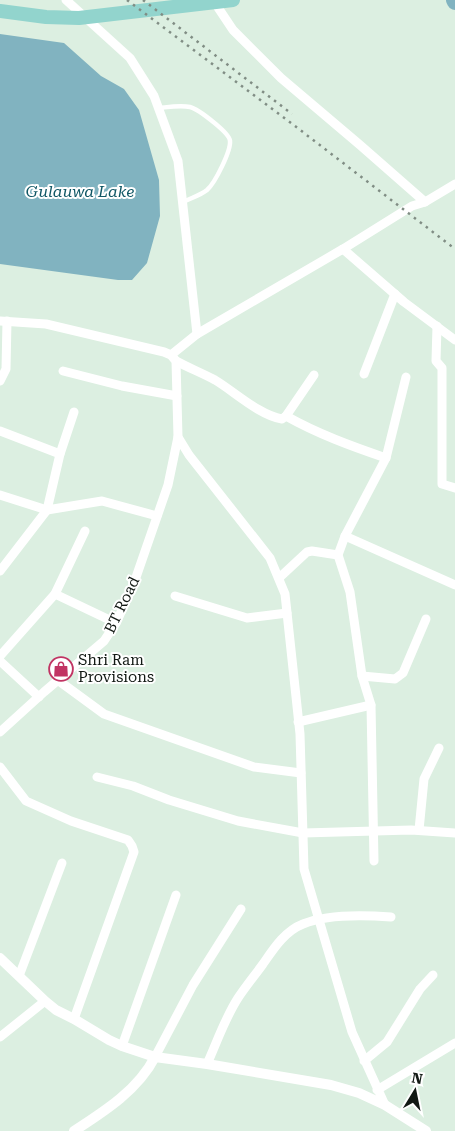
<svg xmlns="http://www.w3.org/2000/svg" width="455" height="1131" viewBox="0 0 455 1131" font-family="'Roboto Serif',serif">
<rect width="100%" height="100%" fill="#dcefe1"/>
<path fill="#81b3c0" d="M0,34L64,43L101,76L124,89L139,110L159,180L160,216L147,263L132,280H118L0,264Z"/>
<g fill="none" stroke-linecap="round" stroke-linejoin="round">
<path stroke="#81b3c0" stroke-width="16" d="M454,0L455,2"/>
<path stroke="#fff" stroke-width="4.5" d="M159,108C169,107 180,105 190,107C198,109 230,133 230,141C231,151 215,183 207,190C201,195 191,198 183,202"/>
<g stroke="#fff" stroke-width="9">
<path d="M66,0L130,58L154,96L178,161L197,334"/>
<path d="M213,0L233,30L281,78L360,145L425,202"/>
<path d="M343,249L404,302L455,340"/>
<path d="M0,321L46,324L164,352L171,355L176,361L178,437L189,455L270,558L285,594L300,734L304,869L352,1032L385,1105"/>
<path d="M437,326L436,361L442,368V484L455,488"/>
<path d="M171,355L197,334L343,249L412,206L425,202L455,184"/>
<path d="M176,361C189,368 202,373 215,380C235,392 259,415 282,419L286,416L314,375"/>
<path d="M63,371L122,386L177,396"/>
<path d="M364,374L395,294"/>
<path d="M0,381L6,369L7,321"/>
<path d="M286,416C318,434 351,446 386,458"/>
<path d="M0,431L60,454"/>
<path d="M0,495L47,510L102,501L157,516"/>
<path d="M345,536L455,585"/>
<path d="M0,571L47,510L60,454L74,412"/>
<path d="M279,578L307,552L312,551L338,555"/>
<path d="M55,594L116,623"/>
<path d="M175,596L247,618L287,613"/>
<path d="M0,656L55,594L85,531"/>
<path d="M0,661L39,697"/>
<path d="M362,676L395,679L403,673L426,619"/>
<path d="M59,681L104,714L254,767L301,773"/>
<path d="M298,722L371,705"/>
<path d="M0,732L44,692L104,641L116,623L133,586L168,485L178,437"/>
<path d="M0,767L26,801L71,821L128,840L132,846L134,852L74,1019"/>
<path d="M97,777L133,786L169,800L238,821L303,833L411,830L455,833"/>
<path d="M419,830L424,779L439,748"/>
<path d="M374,861L371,705L362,676L350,592L338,555L345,536L386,458L406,377"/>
<path d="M19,976L62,863"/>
<path d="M0,1037L45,1001"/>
<path d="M122,1046L176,895"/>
<path d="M155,1057L193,985L241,909"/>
<path d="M364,1061L387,1042L420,989L433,975"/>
<path d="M207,1064C217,1042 225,1018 238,998C246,986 255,975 263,964C274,948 285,931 303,924C327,914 365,915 391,917"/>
<path d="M377,1090L455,1043"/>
</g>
<g stroke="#fff" stroke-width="10">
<path d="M0,958L45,1001L56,1010L74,1019L109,1040L122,1046L155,1057L207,1064L331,1085L359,1093L385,1105L426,1131"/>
<path d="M74,1131C105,1111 138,1090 155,1057"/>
</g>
<path stroke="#92d4cd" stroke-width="14" d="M0,11L46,17L79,18L233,0"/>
<g stroke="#808d84" stroke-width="2.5" stroke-dasharray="2.5 5" stroke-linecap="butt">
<path d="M127,0L295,126L455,249"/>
<path d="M143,0L292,114"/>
</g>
</g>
<defs>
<g id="shop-ring" transform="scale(1.25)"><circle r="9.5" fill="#fff" stroke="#c13463" stroke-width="1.5"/><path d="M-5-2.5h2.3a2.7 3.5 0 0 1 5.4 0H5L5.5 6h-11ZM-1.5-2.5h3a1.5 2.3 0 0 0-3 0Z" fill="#c13463"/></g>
</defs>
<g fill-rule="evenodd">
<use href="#shop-ring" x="61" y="669"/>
</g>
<g text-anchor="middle" stroke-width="4" stroke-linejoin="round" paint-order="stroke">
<g font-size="15" fill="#121914" stroke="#fff">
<text transform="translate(122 605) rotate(-64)" y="5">BT Road</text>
</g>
<g font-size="15" fill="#121914" stroke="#fff" text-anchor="start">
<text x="78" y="665">Shri Ram<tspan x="78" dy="17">Provisions</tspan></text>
</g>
<g font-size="16" font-style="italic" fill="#105765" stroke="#fff">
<text x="80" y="197">Gulauwa Lake</text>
</g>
</g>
<g transform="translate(415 1091) rotate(10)" stroke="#ffffff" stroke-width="4" paint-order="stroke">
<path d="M0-4L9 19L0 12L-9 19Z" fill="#121914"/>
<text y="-8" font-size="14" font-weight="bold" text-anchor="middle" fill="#121914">N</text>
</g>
</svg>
